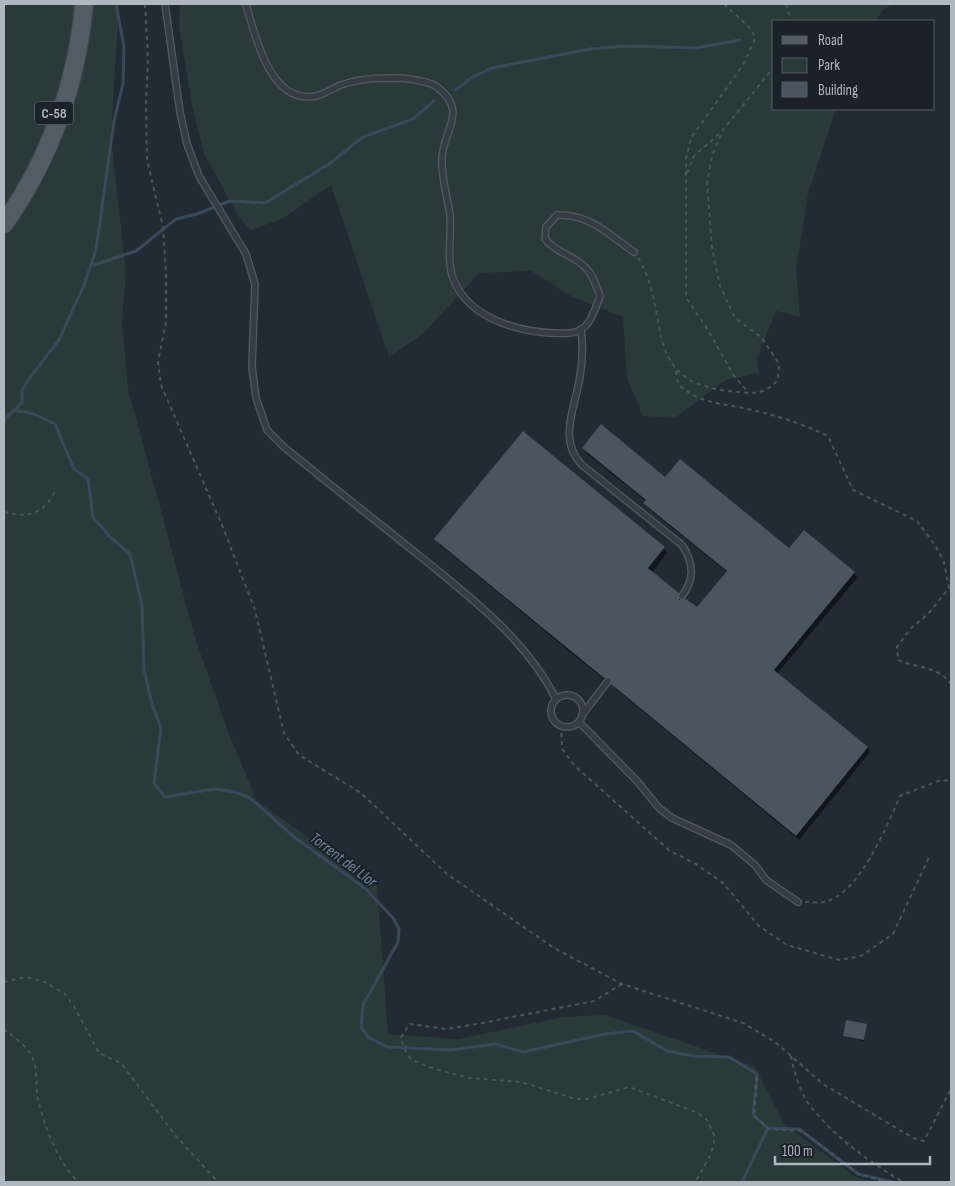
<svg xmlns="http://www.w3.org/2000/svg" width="955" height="1186" viewBox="0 0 955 1186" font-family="'Sofia Sans Condensed',sans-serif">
<rect width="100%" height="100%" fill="#222a33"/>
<g fill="#293a39">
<path d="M4,4H119L111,137L126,272L122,322L128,388L196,641L229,734L257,801L377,886L388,1034L458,1039L563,1017L605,1015L755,1067L784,1124L856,1177L874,1182H4Z"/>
<path d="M180,4H893L883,10L875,21H774V109H836L808,194L796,270L800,317L776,311L757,358L759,373L726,380L675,418L643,416L627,378L623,317L571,296L531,271L479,273L424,333L389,357L331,185L282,219L251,230L239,217L204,154L192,105L179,26Z"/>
</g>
<g fill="#0007">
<path d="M584,448L665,478L789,550L804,532L855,573L857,578L777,674L867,747L870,752L799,840L616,689L613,682L608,683L439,544L436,540L664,548L667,553L652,572L678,593L681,601L698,609L728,573L648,508L646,501L586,453Z"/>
<path d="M866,1025L864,1041L844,1036Z"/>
</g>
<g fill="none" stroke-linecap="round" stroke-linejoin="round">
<g stroke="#39495b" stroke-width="3">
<path d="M456,90L471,78L492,68L590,49L627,46L696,48L740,40"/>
<path d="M91,266L136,251L176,219L197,214L230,201L265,203L329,164L363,137L413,119L434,101"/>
<path d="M15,410L22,402V391L28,380L59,340L84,285L96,250L114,121L123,84L124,47L116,4"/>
<path d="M4,420L14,410L34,414L55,424L74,469L88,479L93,517L109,536L130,554L142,605L144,670L152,704L161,728L154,783L165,797L214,789L235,792L250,798L294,837L366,889L393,918L399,929L398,942L363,1005L361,1027L369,1038L387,1047L452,1050L495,1044L523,1052L605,1034L633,1031L667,1051L693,1056L729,1057L757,1074L753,1115L768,1128L799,1129L858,1174L893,1182"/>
<path d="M742,1182L768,1128"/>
</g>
</g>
<g fill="#4a555f">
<path d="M601,424L665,477L680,459L789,548L804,530L855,572L774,670L868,747L796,836L611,684V678H604L434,539L523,431L665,547L648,568L679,593V600L686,599L697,607L727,571L643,503L646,500L582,448Z"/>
<path d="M846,1020L867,1024L864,1040L843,1036Z"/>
</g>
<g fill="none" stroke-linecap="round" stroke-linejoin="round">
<g stroke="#525a62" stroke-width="8">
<g id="lane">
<path d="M165,4L180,112L187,144L199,176L246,254L255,284L252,367L256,398L267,430L284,447C329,484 375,520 421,557C471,598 527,640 556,699"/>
<path d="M246,4C255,36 270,105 316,96C325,94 333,88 341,85C360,78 380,78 400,78C410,79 429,81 437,87C469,111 443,131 442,158C441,178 447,195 450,214C452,235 446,258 453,278C469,322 528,335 569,333C589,333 594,312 600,296C596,286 593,274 585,267C573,255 556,253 545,239L546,227L557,215C590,214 608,234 634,252"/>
<path d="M581,329C583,345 583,360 580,376C576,406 557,439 582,465L682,545C694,563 695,579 682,596"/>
<circle cx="567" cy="711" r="16"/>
<path d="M582,715L608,681"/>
<path d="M579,722L637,781L659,808L672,818L731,845L755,865L766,880L798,902"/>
</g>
</g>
<g stroke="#3e454d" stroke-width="20">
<path id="primary" d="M4,224C50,159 77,83 84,4"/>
</g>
<g stroke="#485759" stroke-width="2" stroke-dasharray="4 4" stroke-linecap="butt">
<path d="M145,4L148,58L146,104L147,160L163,227L166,272V322L158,362L161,385L222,525L255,610L284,733L299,755L361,793L447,874L554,948L622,984L743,1023L775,1042L823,1084L913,1138L924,1141L951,1089"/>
<path d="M724,4L752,30L755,39L743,65L691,138L686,159V298L708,330L734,376L748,392"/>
<path d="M786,4L791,21"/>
<path d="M687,173L694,156L721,132"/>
<path d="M638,258C673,314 638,380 728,391C750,393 762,397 778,380L779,364L762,338L735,318L720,286L712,248L707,182L713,153L723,130L774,67"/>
<path d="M676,371L678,384C697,402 718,403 743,408C772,414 801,423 828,436L853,490L917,521L935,545L944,562L949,588L928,614L910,629L897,647L898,660C916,668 939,666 951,684"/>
<path d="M4,512C29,519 45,513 56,489"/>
<path d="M561,725L562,749L575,766L670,851L696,864L723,883L759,926L787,945L839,960L861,956L893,934L930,855"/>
<path d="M805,902C811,902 818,903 824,902C859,895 887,826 900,796L941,780L951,781"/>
<path d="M4,982L26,977L45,982L65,994L75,1008L99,1053L121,1063L175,1135L218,1182"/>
<path d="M622,984L594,1001L477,1024L446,1029L410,1024L401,1037L404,1048L410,1058L419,1063L438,1070L470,1078L521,1082L576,1099H587L629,1087L696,1112L707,1120L714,1135V1144L709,1158L695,1182"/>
<path d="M4,1029C12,1036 26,1045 31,1055C39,1069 35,1086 38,1100C45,1129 58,1161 78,1182"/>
<path d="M791,1056C794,1071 799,1089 808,1103C833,1136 868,1161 903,1182"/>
<path d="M757,1077L754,1116L769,1129L802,1131L859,1174L885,1182"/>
</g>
<use href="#lane" stroke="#353c44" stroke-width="5.5"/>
<use href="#primary" stroke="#535b64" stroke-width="18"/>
</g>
<g text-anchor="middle" stroke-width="4" stroke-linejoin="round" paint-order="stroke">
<rect fill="#1a2128" stroke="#828a93" stroke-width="1" x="35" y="101.5" width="38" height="23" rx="4"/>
<g font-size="14" font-weight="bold" fill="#afb7c1">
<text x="54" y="118">C-58</text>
</g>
<g font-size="16" font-style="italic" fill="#7389a1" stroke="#1a2128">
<text transform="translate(344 859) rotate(37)" y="6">Torrent del Llor</text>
</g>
</g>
<rect width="955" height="1186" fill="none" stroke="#afb7c1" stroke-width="10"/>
<rect x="772" y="20" width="162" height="90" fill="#1a2128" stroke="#565d65"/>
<rect x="782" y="36" width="25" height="8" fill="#535b64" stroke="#565d65"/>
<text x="818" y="45" font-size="15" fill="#afb7c1">Road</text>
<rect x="782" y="58" width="25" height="15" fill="#293a39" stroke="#565d65"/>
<text x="818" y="70" font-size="15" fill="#afb7c1">Park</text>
<rect x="782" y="82" width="25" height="15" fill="#4a555f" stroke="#565d65"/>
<text x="818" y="95" font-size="15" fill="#afb7c1">Building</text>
<path d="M775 1156v8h155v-8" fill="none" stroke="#afb7c1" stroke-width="2.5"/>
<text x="782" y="1156" font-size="15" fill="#afb7c1" stroke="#1a2128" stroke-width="4" paint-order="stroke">100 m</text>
</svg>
